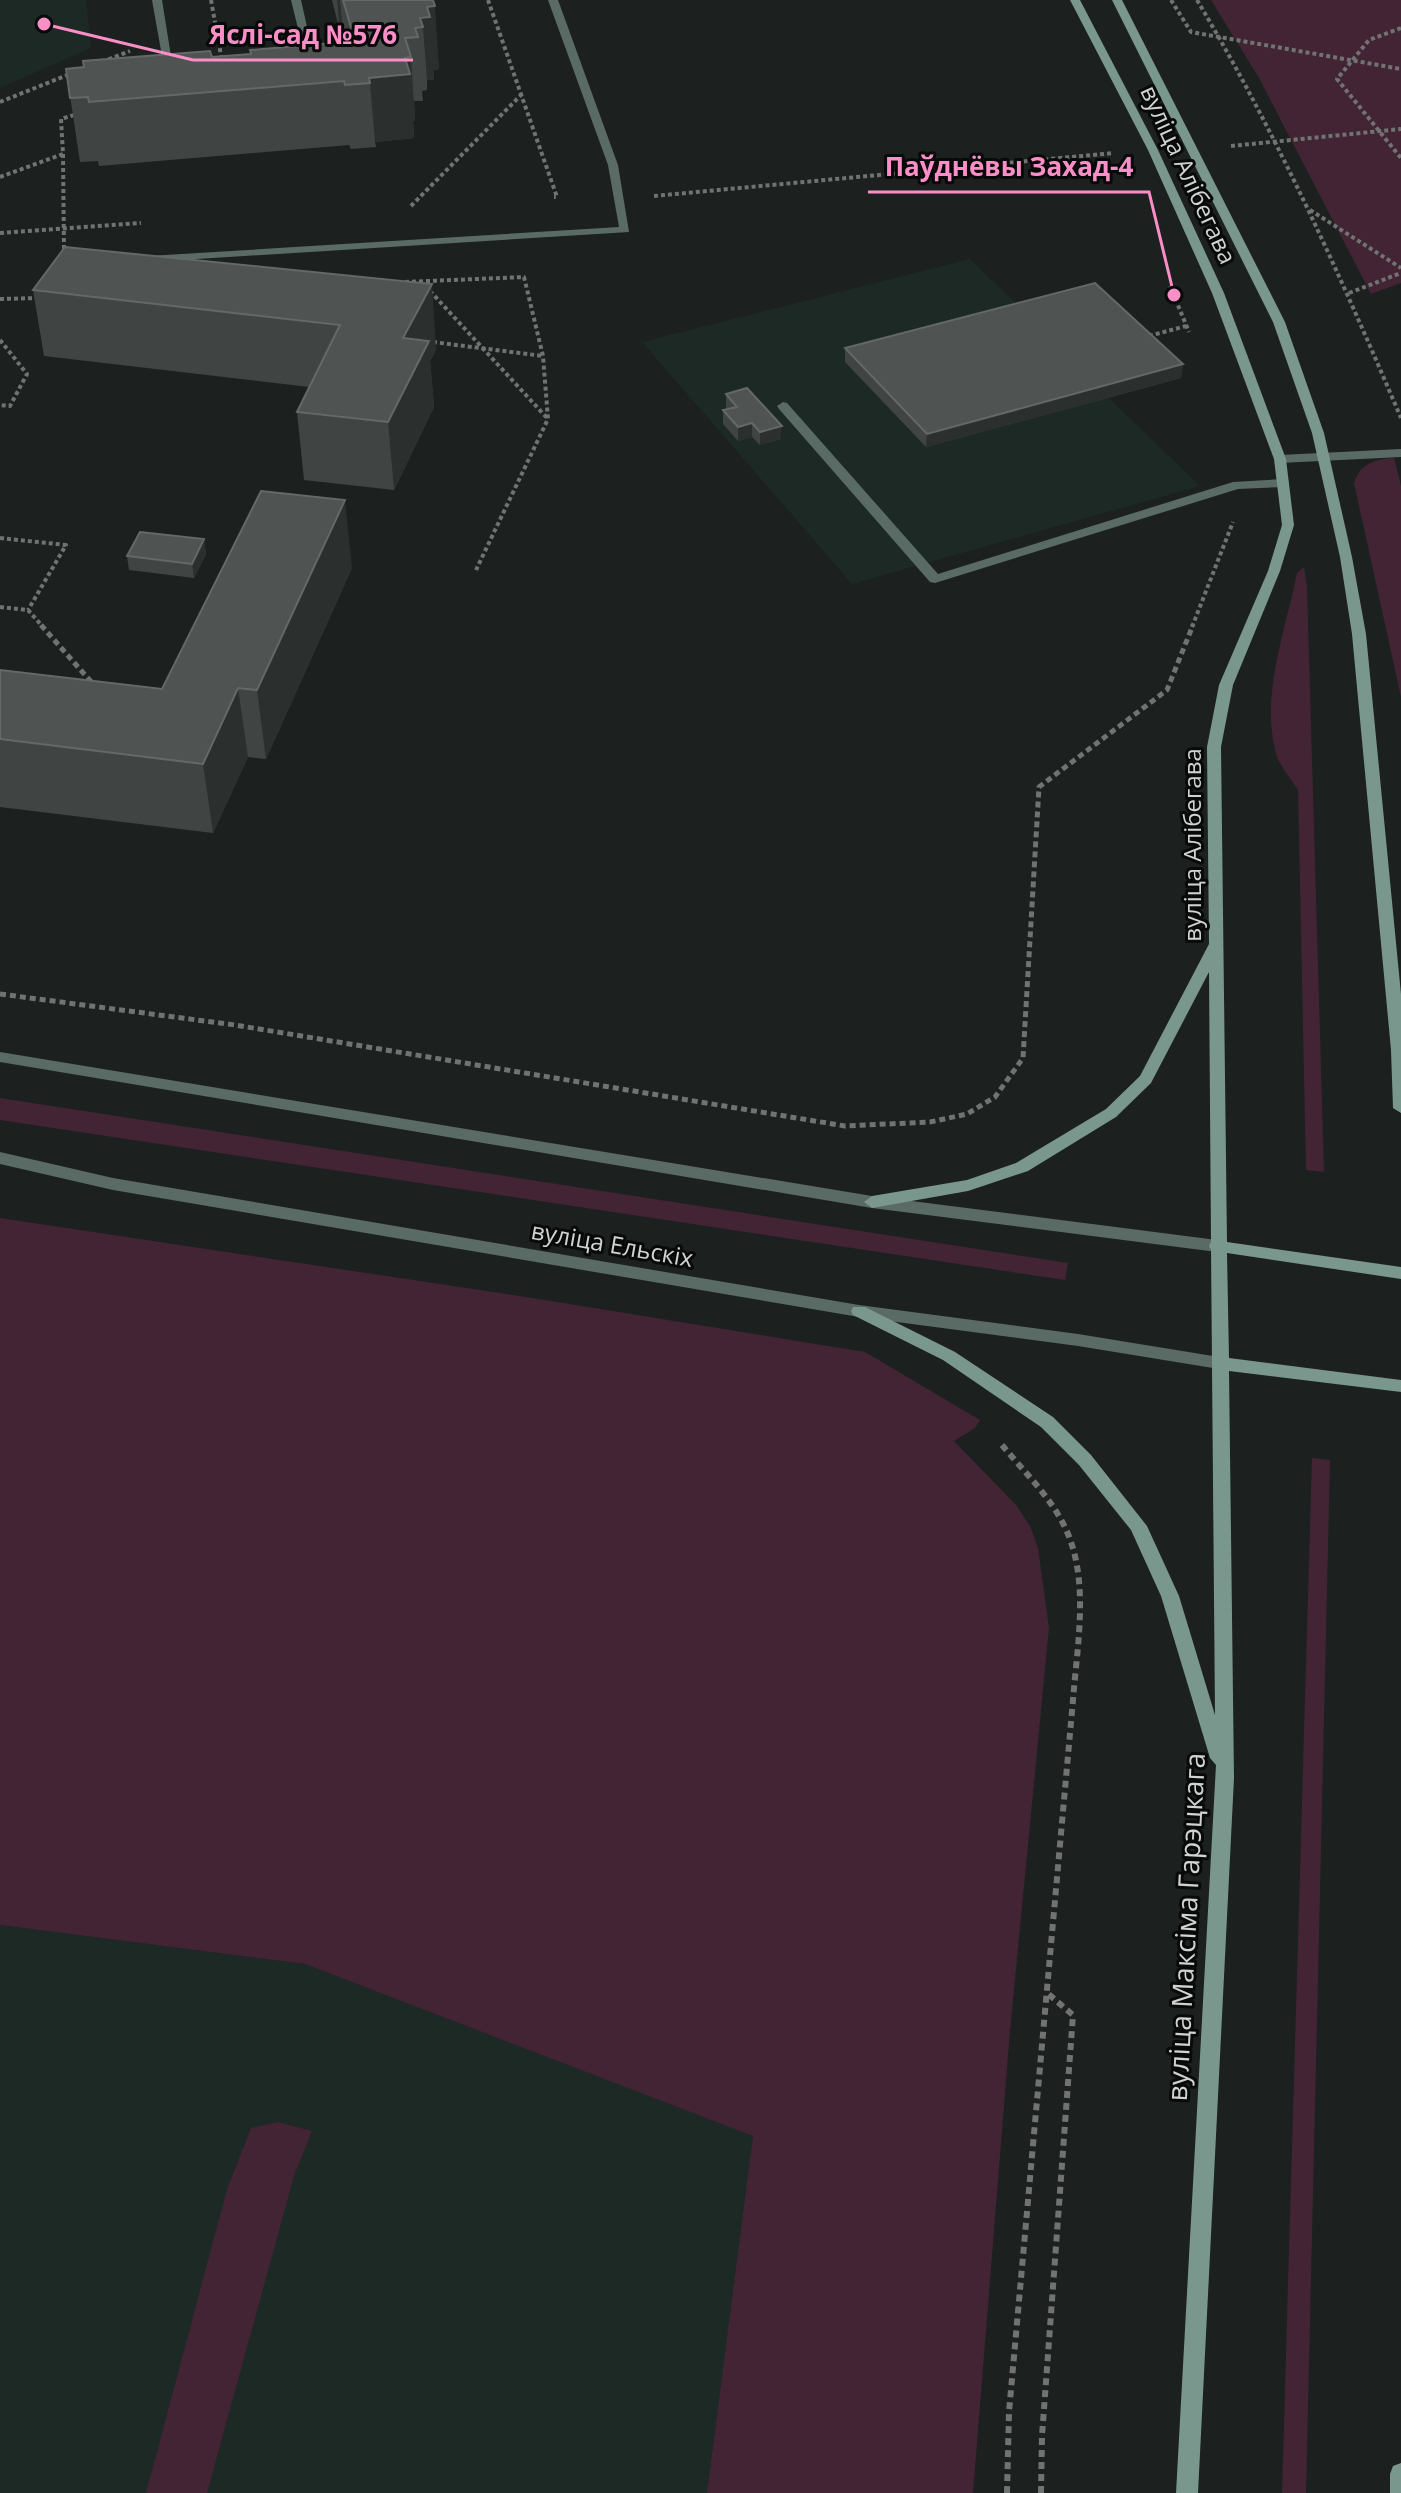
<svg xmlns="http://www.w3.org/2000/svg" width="1401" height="2493" viewBox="0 0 1401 2493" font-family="'Open Sans',sans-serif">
<rect width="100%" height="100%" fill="#1c201f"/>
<g fill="#1d2925">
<path d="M0,0H86L91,48L0,88Z"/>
<path d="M970,259L1027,314L1094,297L1181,378L1109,398L1200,486L852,584L642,342Z"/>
<path d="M0,1925L305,1964L754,2136L707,2493H0Z"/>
</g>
<g fill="#422434">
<path d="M1211,0H1401V283L1371,294L1259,78Z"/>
<path d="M1394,458L1401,486V697L1354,483C1359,464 1376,459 1394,458Z"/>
<path d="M1304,567L1307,587L1324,1172L1306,1170L1298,790C1291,779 1279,765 1276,753C1260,696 1286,629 1297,573Z"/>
<path d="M0,1098L1068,1263L1065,1280L0,1120Z"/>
<path d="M0,1218L526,1297L865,1352L980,1420L975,1428L954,1441L1017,1506L1031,1528L1038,1548L1049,1628L1010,2031L973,2493H707L753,2136L305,1964L0,1925Z"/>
<path d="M1312,1458L1330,1460L1306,2493H1282Z"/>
<path d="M278,2122L312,2131L294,2176L207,2493H146L227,2189L251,2128Z"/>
</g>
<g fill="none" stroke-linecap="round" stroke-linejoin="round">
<g stroke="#707372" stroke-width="4" stroke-dasharray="4 3" stroke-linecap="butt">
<path d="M211,0L222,61"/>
<path d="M488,0L557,197H554"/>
<path d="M1171,0L1191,32L1401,69"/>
<path d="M1197,0C1277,134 1340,275 1401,418"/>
<path d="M1401,28L1369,40L1337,79L1401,158"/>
<path d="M102,62L130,51"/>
<path d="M0,102L70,74"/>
<path d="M1231,146L1401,129"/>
<path d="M63,154L64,252"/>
<path d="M0,177L63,154L61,119L77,114"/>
<path d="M654,196L1114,153"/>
<path d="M411,206L522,94"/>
<path d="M1310,210L1401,268"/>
<path d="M0,233L141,223"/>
<path d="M405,282L524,277L543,356L548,419L476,570"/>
<path d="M1170,286L1189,332"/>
<path d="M430,291L548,419"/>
<path d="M1349,293L1401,273"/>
<path d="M0,299L39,298"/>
<path d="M1149,336L1186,326"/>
<path d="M0,340L27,374L10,406L0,405"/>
<path d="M433,342L543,356"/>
<path d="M0,538L66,545L28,610"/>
<path d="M0,607L28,610L43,627"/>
<path d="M1192,627L1233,522"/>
</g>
<g stroke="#707372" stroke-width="5" stroke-dasharray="6 4" stroke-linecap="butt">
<path d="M41,625L93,684"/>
<path d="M0,994L235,1025L845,1126L930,1122L967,1114L995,1097L1023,1058L1039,787L1167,690L1193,625"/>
</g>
<g stroke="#707372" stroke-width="6" stroke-dasharray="7 5" stroke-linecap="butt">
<path d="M1002,1445C1025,1473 1054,1500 1068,1534C1089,1585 1077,1647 1073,1700L1009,2412L1007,2493"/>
<path d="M1041,2493L1042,2436L1073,2015L1046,1992"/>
</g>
<g fill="#5a6b66" fill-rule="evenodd">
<path d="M152,0H162L174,75L165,73Z"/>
<path d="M291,0H301L316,67L307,65Z"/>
<path d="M548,0H558L618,165L629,232L149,262L143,259L149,256L619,227L608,165Z"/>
<path d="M783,402L787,403L938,574L1233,482L1283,479L1289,483L1283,487L1238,489L935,583L930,582L779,409L777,406Z"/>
<path d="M1401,449V457L1280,463L1274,459L1280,455Z"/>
</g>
<g fill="#5a6b66" fill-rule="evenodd">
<path d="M0,1052L872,1196L1217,1240L1225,1246L1217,1252L872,1208L0,1062Z"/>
<path d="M0,1152L113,1178L859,1305L1078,1334L1219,1357L1225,1359L1227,1363L1225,1367L1219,1369L1078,1346L859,1317L113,1190L0,1164Z"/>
</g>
<g fill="#7a978e" fill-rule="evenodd">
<path d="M1070,0H1080L1158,150L1224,293L1286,459L1294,525L1280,571L1233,685L1221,747L1227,1242L1401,1267V1279L1227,1253L1229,1358L1401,1380V1392L1229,1371L1234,1778L1198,2493H1176L1216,1765L1210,1758L1161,1596L1131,1530L1079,1465L1041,1427L943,1360L853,1315L851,1311L853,1307H865L955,1352L1053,1417L1091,1455L1147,1526L1179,1596L1215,1715L1211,1250L1209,1246L1211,1242L1209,972L1151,1083L1116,1117L1028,1171L968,1191L872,1208L864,1202L872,1196L967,1180L1016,1163L1106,1109L1140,1076L1209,944L1207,747L1219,685L1268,571L1282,525L1274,459L1212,293L1148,150Z"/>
<path d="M1112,0H1122L1285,322L1324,433L1352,557L1366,634L1401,994V1113L1393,1108L1391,1050L1352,634L1340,557L1312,433L1273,322Z"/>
<path d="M1401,2463V2493H1390V2474L1393,2466Z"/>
</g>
</g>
<g fill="#404543">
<path d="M332,0H433L439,69L434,70V80H427V90L422,91L423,101H414L415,121H413L414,138L375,142L376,147L351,149L349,145L99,166L98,161L80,162L66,69L250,54L344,42L343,31L340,32Z"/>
<path d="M65,247L436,350L430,361L434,407L394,490L304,480L297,412L309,387L44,356L33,290Z"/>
<path d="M845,348L1183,364L1181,378L926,447L845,362Z"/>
<path d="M726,394L781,439L760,445L752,437L738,441L723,424V410L727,409L726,408Z"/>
<path d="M204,539L206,554L194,578L129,570L127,556Z"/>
<path d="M352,568L266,759L248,757L213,833L0,807V670L162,689Z"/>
</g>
<g fill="#2b302e">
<path d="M337,0H340L343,31L340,32Z"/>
<path d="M435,6L439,69L434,70V80H427L423,27L420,18L427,7Z"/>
<path d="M411,57L415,121H413L414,138L375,142L370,83L369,78L405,58Z"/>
<path d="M432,284L436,350L430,361L434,407L394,490L388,422L403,338Z"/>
<path d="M1183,364L1181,378L926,447L927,434Z"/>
<path d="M752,423V437L738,441V427Z"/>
<path d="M782,426L781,439L760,445V432Z"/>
<path d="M345,500L352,568L266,759L257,690Z"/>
<path d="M204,539L206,554L194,578L192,564Z"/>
<path d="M238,688L248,757L213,833L203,764Z"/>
</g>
<g fill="#4f5452" stroke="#646866" stroke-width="2">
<path d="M343,0H433L435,6L427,7L430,17L420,18L423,27L415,28L418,37L405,38L411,57L405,58L410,74L369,78L370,83L345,85L344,81L89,102L88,97L70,98L66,69L84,67L83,61L210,51L212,57L251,54L250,50L355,41Z"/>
<path d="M65,247L432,284L403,338L429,341L388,422L297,412L340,325L33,290Z"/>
<path d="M1095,283L1183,364L927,434L845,348Z"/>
<path d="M747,388L782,426L760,432L752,423L738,427L723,410L737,407L726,394Z"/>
<path d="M261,491L345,500L257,690L238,688L203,764L0,739V670L162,689Z"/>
<path d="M140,532L204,539L192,564L127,556Z"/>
</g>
<g text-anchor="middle" stroke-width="6" stroke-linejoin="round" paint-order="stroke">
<g font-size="24" fill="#d0d3d2" stroke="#080909">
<text transform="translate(1188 175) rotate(65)" y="8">вуліца Алібегава</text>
<text transform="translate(1193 845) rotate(-90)" y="8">вуліца Алібегава</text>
<text transform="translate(612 1245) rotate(10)" y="8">вуліца Ельскіх</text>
</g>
<g font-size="28" fill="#d0d3d2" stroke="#080909">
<text transform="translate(1186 1927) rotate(-87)" y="10">вуліца Максіма Гарэцкага</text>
</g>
</g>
<path fill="none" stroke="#fa8fc8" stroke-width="3" d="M44 24L193 60H413M1174 295L1149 192H868"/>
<g fill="#fa8fc8" stroke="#080909" stroke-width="3">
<circle cx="44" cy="24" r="8"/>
<circle cx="1174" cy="295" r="8"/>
</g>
<g font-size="26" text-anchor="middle" font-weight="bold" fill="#fa8fc8" stroke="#080909" stroke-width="6" stroke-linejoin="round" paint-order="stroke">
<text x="303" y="44">Яслі-сад №576</text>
<text x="1009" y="176">Паўднёвы Захад-4</text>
</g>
</svg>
